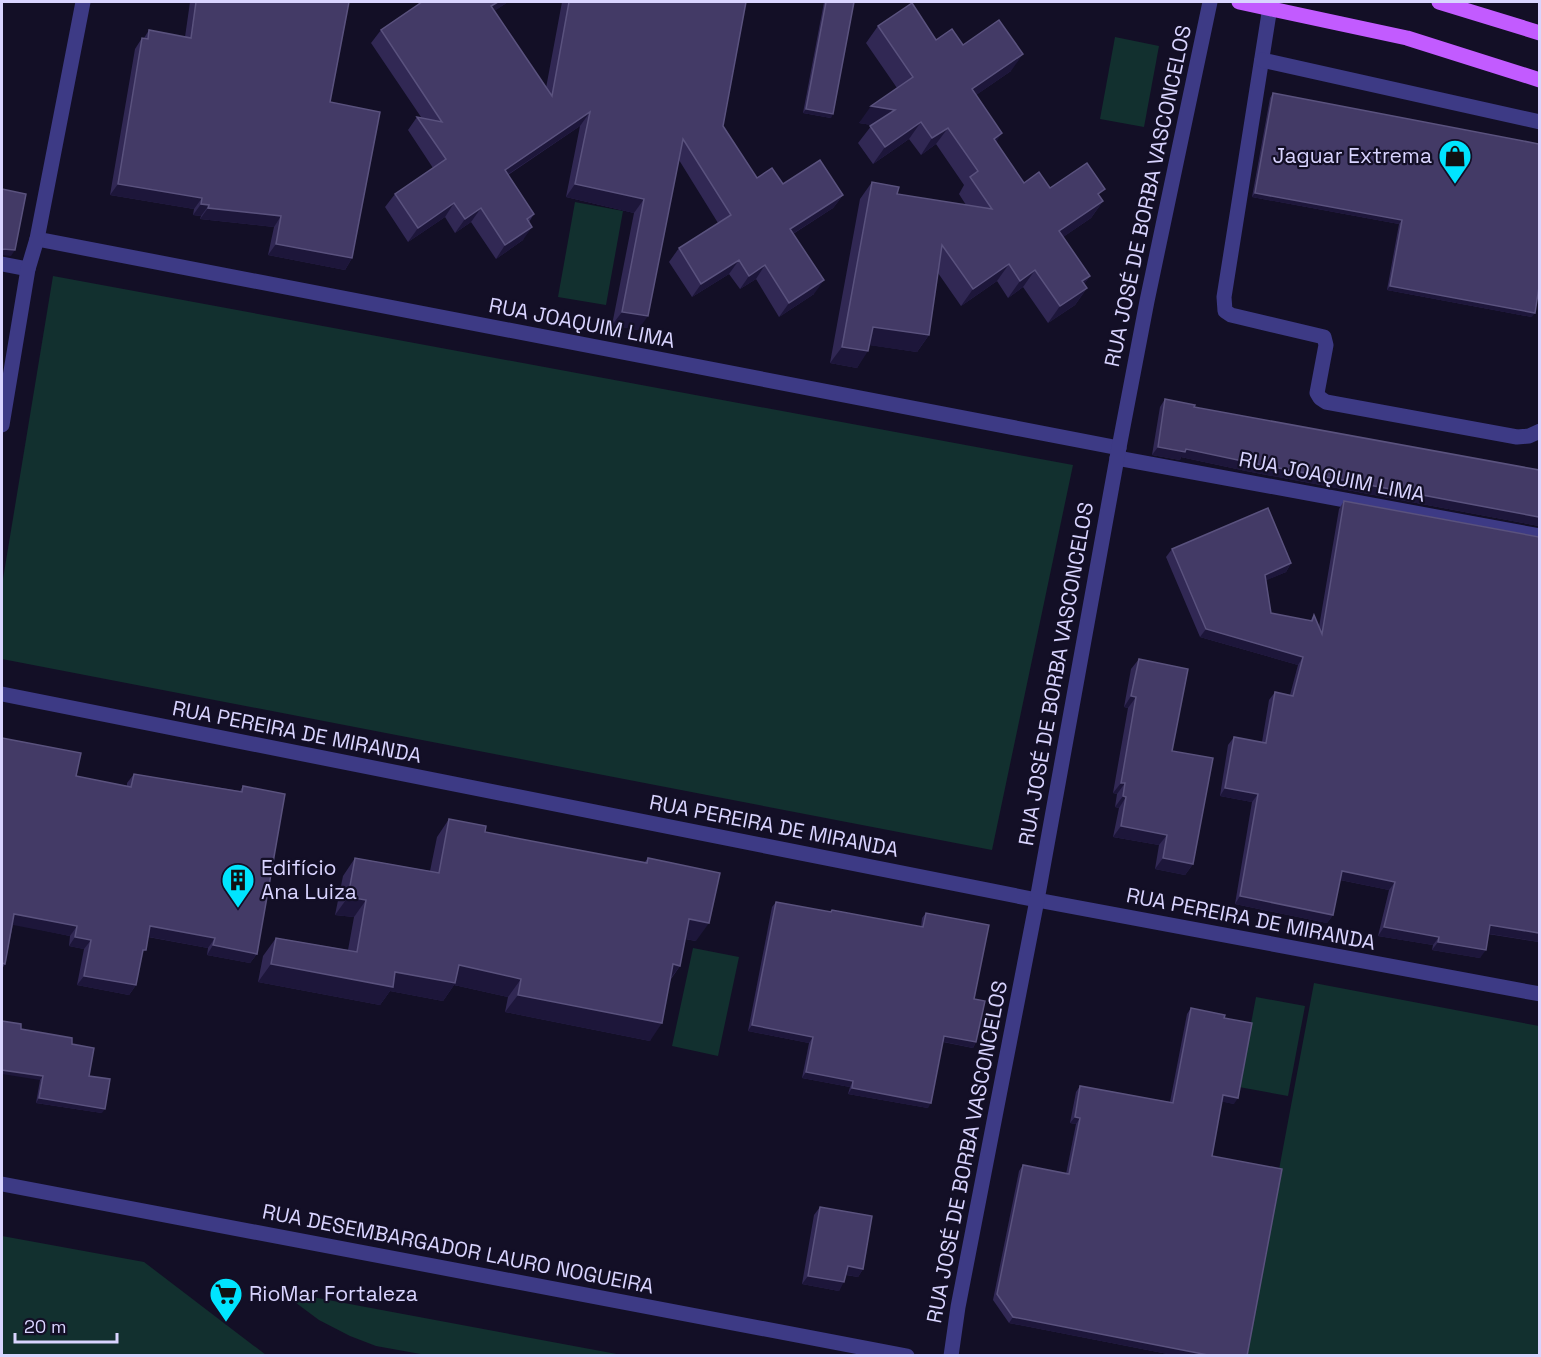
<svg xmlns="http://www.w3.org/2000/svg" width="1541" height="1357" viewBox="0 0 1541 1357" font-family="'Space Grotesk',sans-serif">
<rect width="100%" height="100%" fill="#130f26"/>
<g fill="#12302f">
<path d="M1115,37L1159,46L1144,127L1100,119Z"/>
<path d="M575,202L623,211L606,305L558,297Z"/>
<path d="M53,276L1073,465L992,850L2,659V585Z"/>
<path d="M693,948L739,957L718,1056L672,1046Z"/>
<path d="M1314,983L1539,1026V1355L1244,1356Z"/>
<path d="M1256,997L1305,1006L1288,1096L1239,1087Z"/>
<path d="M2,1236L144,1262L266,1355H2Z"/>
<path d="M280,1291L622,1355H426L376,1346L350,1336L319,1320Z"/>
</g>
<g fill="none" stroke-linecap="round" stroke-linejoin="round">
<g stroke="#3d3a85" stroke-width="15">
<path d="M1270,7L1224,297L1225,311L1231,315L1324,337L1326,345L1317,393L1320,398L1326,402L1517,437L1529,436L1540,431"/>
<path d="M1262,60L1540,122"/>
<path d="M37,239L1119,448"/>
<path d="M2,264L28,269"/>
<path d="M2,425L28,269L37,239L83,2"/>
<path d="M1117,458L1540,536"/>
<path d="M2,694L1037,900L1540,994"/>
<path d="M2,1184L907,1356"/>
<path d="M951,1356L958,1307L1037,900L1117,458L1147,301L1210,2"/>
</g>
<g stroke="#c25bff" stroke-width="15">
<path d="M1239,2L1407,38L1540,80"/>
<path d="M1439,2L1540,33"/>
</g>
</g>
<g fill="#312854">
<path d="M190,2H349L330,102L352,258L345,270L268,255L274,227L200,219L201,216L193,215L194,209L110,195L135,49L142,38H144L149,30L185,37Z"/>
<path d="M418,2H508L494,11L546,88L562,2H746L723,126L757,178L783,184L843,195L833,208L793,234L814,294L779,317L756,279L740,289L729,274L692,297L669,262L679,248L718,223L679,160L638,330L612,325L634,213L566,197L580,126L508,175L534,214L529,222L523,240L496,259L471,222L455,233L445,217L408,242L385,207L395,194L433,168L408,130L417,117H421L371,43L381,30L419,4Z"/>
<path d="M824,2H854L831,118L803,113Z"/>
<path d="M878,26L963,45L1011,71L976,95L996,142L1024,183L1100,197L1103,201L1091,218L1063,237L1090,276L1084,284L1087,288L1075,305L1048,323L1023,287L1008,298L997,281L961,306L938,273L929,335L917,352L870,345L857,368L830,363L860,199L872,182L897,194L966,205L959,194L964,185L936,144L921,155L909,139L873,164L858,143L872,125L859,123L897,88L866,43Z"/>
<path d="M1273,93L1532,317L1387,290L1399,224L1252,197L1270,98Z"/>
<path d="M1165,399L1194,407L1539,470V526L1246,471L1181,457L1180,460L1152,455L1160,407Z"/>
<path d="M1344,501L1539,537V942L1488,934L1480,958L1432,950L1433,945L1378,936L1389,890L1340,880L1333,915L1327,923L1235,904L1252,802L1220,796L1228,745L1234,737L1262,742L1269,700L1275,692L1290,695L1298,665L1200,637L1166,557L1172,549L1291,563L1286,572L1266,580L1271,613L1310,621L1314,615L1319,627L1339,509Z"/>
<path d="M1139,659L1172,751L1193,864L1185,875L1155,869L1159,845L1113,837L1119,808L1115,807L1117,794L1113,793L1128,708L1124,707L1131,669Z"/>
<path d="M2,738L76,776L127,786V783L134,774L240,791L243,786L257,954L250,963L207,955L208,948L148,937L141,957L136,985L129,995L77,985L84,949L69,946L70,936L13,924L5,964L2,969Z"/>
<path d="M449,819L485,832L644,863L648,858L696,941L685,939L680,966L671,979L650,1041L505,1012L508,997L454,985L443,1001L390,991L380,1005L258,982L263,956L276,938L348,950L354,917L335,915L343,876L355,858L430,871L437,837Z"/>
<path d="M776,902L830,912L832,910L921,927L922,918L926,913L974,999L976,1042L973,1048L943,1042L928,1108L848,1094L850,1087L802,1078L809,1043L748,1031L772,907Z"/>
<path d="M1191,1008L1224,1018L1234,1104L1221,1101L1212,1156L1247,1356H1178L1009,1323L993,1300L1019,1171L1023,1165L1066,1174L1076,1124L1070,1123L1076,1092L1080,1086L1170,1102L1187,1014Z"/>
<path d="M21,1029L72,1044L89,1076L102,1113L36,1103L40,1080Z"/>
<path d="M820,1207L863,1269L858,1277L846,1275L839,1291L802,1284L814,1215Z"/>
</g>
<g fill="#1d163a">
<path d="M498,2H508L481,20L491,6Z"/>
<path d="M1023,54L1011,71L960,106L972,89Z"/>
<path d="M871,106L895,110L883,127L859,123Z"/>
<path d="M806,109L833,114L831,118L803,113Z"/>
<path d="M590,112L580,126L495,183L505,170Z"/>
<path d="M921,122L909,139L873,164L885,147Z"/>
<path d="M948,128L936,144L921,155L932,138Z"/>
<path d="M1002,133L991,150L994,139Z"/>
<path d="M118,184L202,198L194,209L110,195Z"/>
<path d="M575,184L644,199L634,213L566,197Z"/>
<path d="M1255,193L1402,220L1399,224L1252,197Z"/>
<path d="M843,195L833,208L780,242L790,229Z"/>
<path d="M1103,201L1091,218L1047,248L1059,231Z"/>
<path d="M454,203L445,217L408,242L418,228Z"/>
<path d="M201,204L209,205L201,216L193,215Z"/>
<path d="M208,208L281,216L274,227L200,219Z"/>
<path d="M481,208L471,222L455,233L465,219Z"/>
<path d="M532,227L523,240L496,259L505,245Z"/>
<path d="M276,244L352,258L345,270L268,255Z"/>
<path d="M3,249L15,250L11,256L2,255V251Z"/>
<path d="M739,260L729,274L692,297L701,284Z"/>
<path d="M1009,264L997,281L961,306L973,289Z"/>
<path d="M765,265L756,279L740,289L749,276Z"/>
<path d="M1035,270L1023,287L1008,298L1020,281Z"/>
<path d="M1090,276L1078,292L1082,281Z"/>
<path d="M824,280L814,294L779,317L789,303Z"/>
<path d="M1390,286L1535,313L1532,317L1387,290Z"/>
<path d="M1087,288L1075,305L1048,323L1060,306Z"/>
<path d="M622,312L648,316L638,330L612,325Z"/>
<path d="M873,327L929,335L917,352L861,344Z"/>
<path d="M842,347L868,351L857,368L830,363Z"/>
<path d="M1158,447L1186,449L1539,517V526L1246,471L1181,457L1180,460L1152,455Z"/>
<path d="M1291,563L1286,572L1260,583L1265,575Z"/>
<path d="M1206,629L1303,657L1298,665L1200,637Z"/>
<path d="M1131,696L1136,697L1128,708L1124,707Z"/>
<path d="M1121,783H1125L1117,794L1113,793Z"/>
<path d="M1225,788L1258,794L1252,802L1220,796Z"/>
<path d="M1123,796L1126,797L1119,808L1115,807Z"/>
<path d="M1121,826L1167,835L1159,845L1113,837Z"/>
<path d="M1163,858L1193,864L1185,875L1155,869Z"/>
<path d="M1342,871L1395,882L1389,890L1336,879Z"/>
<path d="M1240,896L1333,915L1327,923L1235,904Z"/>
<path d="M348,897L366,900L354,917L335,915Z"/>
<path d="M14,914L77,926L70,936L8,924Z"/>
<path d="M689,919L709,923L696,941L676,937Z"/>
<path d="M1490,925L1539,933V942L1484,933Z"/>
<path d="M150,926L215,938L208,948L144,936Z"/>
<path d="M1384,927L1439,937L1433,945L1378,936Z"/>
<path d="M75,937L91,940L84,949L69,946Z"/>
<path d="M1438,942L1486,950L1480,958L1432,950Z"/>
<path d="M213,945L257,954L250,963L207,955Z"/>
<path d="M271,964L459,965L521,979L508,997L454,985L443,1001L390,991L380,1005L258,982Z"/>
<path d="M673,964L680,966L667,983Z"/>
<path d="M84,976L136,985L129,995L77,985Z"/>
<path d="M518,995L662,1023L650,1041L505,1012Z"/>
<path d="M752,1025L813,1037L809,1043L748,1031Z"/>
<path d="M944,1036L976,1042L973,1048L940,1041Z"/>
<path d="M2,1070L43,1076L40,1080L2,1074Z"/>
<path d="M806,1072L853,1081L850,1087L802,1078Z"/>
<path d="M852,1088L931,1103L928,1108L848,1094Z"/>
<path d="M1223,1095L1238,1098L1234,1104L1218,1101Z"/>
<path d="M39,1098L105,1109L102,1113L36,1103Z"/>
<path d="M1075,1117L1080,1118L1076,1124L1070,1123Z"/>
<path d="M848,1266L863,1269L858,1277L842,1274Z"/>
<path d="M808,1276L844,1282L839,1291L802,1284Z"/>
<path d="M1013,1317L1213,1356H1178L1009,1323Z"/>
</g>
<g fill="#433a66" stroke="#5a527e" stroke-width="1.5">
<path d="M196,2H349L330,102L380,112L352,258L276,244L281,216L208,208L209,205L201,204L202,198L118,184L142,38L148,39L149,30L191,38Z"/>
<path d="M422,2H498L491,6L552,96L569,2H746L723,126L757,178L772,168L783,184L820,160L843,195L790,229L824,280L789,303L765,265L749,276L739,260L701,284L679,248L731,215L683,139L648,316L622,312L644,199L575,184L590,112L505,170L534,214L527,219L532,227L505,245L481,208L465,219L454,203L418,228L395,194L446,159L417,117L442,122L381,30Z"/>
<path d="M826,2H854L833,114L806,109Z"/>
<path d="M912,3L936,40L952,29L963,45L999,20L1023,54L972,89L1002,133L994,139L1024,183L1039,172L1050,188L1087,163L1105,189L1098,194L1103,201L1059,231L1090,276L1082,281L1087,288L1060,306L1035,270L1020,281L1009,264L973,289L942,245L929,335L873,327L868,351L842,347L872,182L899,187L897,194L992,209L970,177L978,171L948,128L932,138L921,122L885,147L870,126L895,110L871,106L913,77L878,26Z"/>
<path d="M1273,93L1539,144V287L1535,313L1390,286L1402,220L1255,193Z"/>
<path d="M2,189L26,194L15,250L3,249L2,251Z"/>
<path d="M1165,399L1195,405L1194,407L1539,470V517L1252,463L1186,449L1185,452L1158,447Z"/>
<path d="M1344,501L1539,537V933L1490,925L1486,950L1438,942L1439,937L1384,927L1395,882L1342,871L1333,915L1240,896L1258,794L1225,788L1234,737L1266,743L1275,692L1293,696L1303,657L1206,629L1172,549L1268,508L1291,563L1265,575L1271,613L1312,621L1314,615L1322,634Z"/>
<path d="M1139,659L1188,669L1172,751L1213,758L1193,864L1163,858L1167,835L1121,826L1126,797L1123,796L1125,783H1121L1136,697L1131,696Z"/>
<path d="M2,738L81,753L76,776L131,787L134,774L242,792L243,786L285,794L257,954L213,945L215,938L150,926L146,950H143L136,985L84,976L91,940L75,937L77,926L14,914L5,964L2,963Z"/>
<path d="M449,819L486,826L485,832L647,863L648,858L720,873L709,923L689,919L680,966L673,964L662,1023L518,995L521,979L459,965L455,983L395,972L393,987L271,964L276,938L357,952L366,900L348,897L355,858L439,873Z"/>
<path d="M776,902L831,912L832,910L923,927L926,913L989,925L974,999L985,1001L976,1042L944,1036L931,1103L852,1088L853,1081L806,1072L813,1037L752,1025Z"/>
<path d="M1191,1008L1225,1015L1224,1018L1252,1023L1238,1098L1223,1095L1212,1156L1282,1169L1247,1356H1213L1013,1317L997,1294L1023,1165L1069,1174L1080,1118L1075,1117L1080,1086L1173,1103Z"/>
<path d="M2,1021L21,1024V1029L72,1038V1044L94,1048L89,1076L110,1079L105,1109L39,1098L43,1076L2,1070Z"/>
<path d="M820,1207L872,1216L863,1269L848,1266L844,1282L808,1276Z"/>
</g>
<defs>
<g id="shop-pin" transform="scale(1.725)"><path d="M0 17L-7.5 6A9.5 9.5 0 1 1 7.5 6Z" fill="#00e5ff" stroke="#130f26"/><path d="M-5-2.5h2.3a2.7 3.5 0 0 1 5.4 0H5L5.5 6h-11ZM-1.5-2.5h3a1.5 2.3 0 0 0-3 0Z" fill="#111"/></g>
<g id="building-pin" transform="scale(1.725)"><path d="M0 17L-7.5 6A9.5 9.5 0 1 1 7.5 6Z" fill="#00e5ff" stroke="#130f26"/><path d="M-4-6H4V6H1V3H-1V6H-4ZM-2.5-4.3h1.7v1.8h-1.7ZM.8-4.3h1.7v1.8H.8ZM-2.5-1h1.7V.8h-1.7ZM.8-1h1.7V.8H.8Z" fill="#111"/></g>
<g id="supermarket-pin" transform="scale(1.725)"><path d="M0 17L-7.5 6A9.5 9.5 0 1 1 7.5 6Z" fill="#00e5ff" stroke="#130f26"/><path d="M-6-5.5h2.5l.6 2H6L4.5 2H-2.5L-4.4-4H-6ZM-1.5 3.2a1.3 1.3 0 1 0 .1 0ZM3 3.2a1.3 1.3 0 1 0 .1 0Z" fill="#111"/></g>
</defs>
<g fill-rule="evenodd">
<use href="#shop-pin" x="1455" y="156"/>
<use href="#building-pin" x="238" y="880"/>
<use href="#supermarket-pin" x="226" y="1294"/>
</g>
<g text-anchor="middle" stroke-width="4.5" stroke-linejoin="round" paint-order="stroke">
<g font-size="21" fill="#d9d4ff" stroke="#130f26" text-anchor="start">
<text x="1432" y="163" text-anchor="end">Jaguar Extrema</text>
<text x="261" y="875">Edifício<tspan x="261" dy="24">Ana Luiza</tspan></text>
<text x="249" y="1301">RioMar Fortaleza</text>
</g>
<g font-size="21" fill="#d9d4ff" stroke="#130f26">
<text transform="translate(1148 196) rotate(-78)" y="7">RUA JOSÉ DE BORBA VASCONCELOS</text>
<text transform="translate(582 323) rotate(11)" y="7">RUA JOAQUIM LIMA</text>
<text transform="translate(1332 477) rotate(11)" y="7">RUA JOAQUIM LIMA</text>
<text transform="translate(1056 674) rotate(-80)" y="7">RUA JOSÉ DE BORBA VASCONCELOS</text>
<text transform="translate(297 732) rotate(11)" y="7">RUA PEREIRA DE MIRANDA</text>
<text transform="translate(774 826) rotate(11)" y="7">RUA PEREIRA DE MIRANDA</text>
<text transform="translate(1251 919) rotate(11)" y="7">RUA PEREIRA DE MIRANDA</text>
<text transform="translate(967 1152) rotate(-79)" y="7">RUA JOSÉ DE BORBA VASCONCELOS</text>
<text transform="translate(458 1249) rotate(11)" y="7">RUA DESEMBARGADOR LAURO NOGUEIRA</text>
</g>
</g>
<rect width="1541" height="1357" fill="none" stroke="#d9d4ff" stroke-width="6"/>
<path d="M15 1333v9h102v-9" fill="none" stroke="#d9d4ff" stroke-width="3"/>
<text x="24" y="1333" font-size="18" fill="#d9d4ff" stroke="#130f26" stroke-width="4.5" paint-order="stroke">20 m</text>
</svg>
